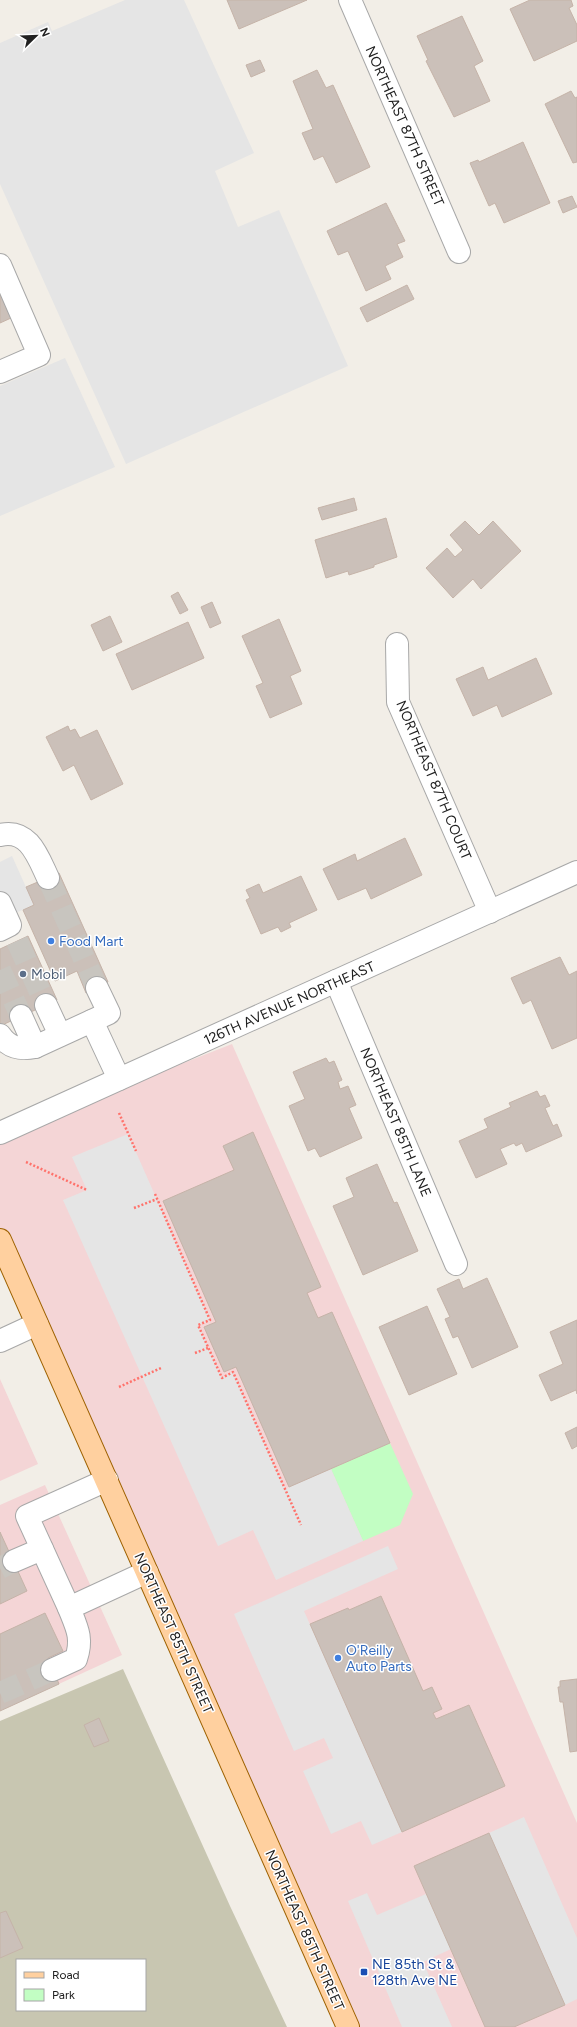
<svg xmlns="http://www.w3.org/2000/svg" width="577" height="2027" viewBox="0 0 577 2027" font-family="Figtree,sans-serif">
<rect width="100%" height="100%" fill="#f2eee7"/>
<g fill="#f4d5d6">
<path d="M232,1044L577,1823V2027H348L0,1240V1135Z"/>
<path d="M0,1379L38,1464L0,1481Z"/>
<path d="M45,1485L122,1655L0,1711V1505Z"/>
</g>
<path fill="#c8c6b1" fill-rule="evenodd" d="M123,1669L230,1906L287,2027H0V1721ZM17,1960H145V2010H17Z"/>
<path fill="#c2fec3" d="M390,1443L413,1494L400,1525L363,1541L331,1469Z"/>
<g fill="#e5e5e5">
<path d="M125,0H184L254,153L215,171L238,227L279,210L348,366L126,464L0,184V43L48,22L52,31Z"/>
<path d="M65,358L115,467L0,516V386Z"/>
<path d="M12,856L34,905L6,917L0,903V862Z"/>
<path d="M128,1134L210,1320L198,1325L222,1378L233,1372L285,1489L331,1469L363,1541L276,1580L253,1530L218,1546L63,1200L87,1190L72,1157Z"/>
<path d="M388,1546L398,1569L304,1611L402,1832L372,1845L361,1821L331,1834L303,1771L333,1758L324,1738L294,1751L234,1614Z"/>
<path d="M524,1817L577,1938V1999L565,2005L489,1833Z"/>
<path d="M367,1893L377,1915L426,1894L451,1949L423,1962L452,2027H402L348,1901Z"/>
</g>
<g fill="#cbc0b9" stroke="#c5b3a8">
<path d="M227,0H307L239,29Z"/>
<path d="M530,0H571L573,6L569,8L577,25V41L534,61L510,9Z"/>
<path d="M462,16L483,61L474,66L490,101L454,117L426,61L428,60L417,36Z"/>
<path d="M260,60L265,71L251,77L246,65Z"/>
<path d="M317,70L326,88L333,85L370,167L336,183L323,156L314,160L302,133L313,129L293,81Z"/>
<path d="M571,91L575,98L577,97V162L573,163L545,104Z"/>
<path d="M523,142L550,203L504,223L495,203L489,206L470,163L478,160L479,162Z"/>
<path d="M572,196L577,207L563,213L558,201Z"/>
<path d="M386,203L405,241L397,244L403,257L385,266L391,279L366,291L348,251L338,255L327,231Z"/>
<path d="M407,285L414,299L367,322L360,308Z"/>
<path d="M0,293L11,318L0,323Z"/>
<path d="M354,498L357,510L322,520L318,508Z"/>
<path d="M386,518L397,557L374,565V567L349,575L348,571L326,578L315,540Z"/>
<path d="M465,521L479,535L493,521L521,551L481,589L473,579L453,598L426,568L447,548L455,557L463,550L450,535Z"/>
<path d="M178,592L188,610L180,614L171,596Z"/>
<path d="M212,602L221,623L210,628L201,607Z"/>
<path d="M110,616L122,642L103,651L91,625Z"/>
<path d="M279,619L301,671L290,676L302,704L270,718L256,686L263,683L242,636Z"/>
<path d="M188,622L204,658L132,690L116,654Z"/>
<path d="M536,658L552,694L502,717L497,705L473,716L456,679L483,667L488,680Z"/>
<path d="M68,726L70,731L75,729L80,738L97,730L123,784L91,800L74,765L63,771L46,737Z"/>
<path d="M405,838L422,875L371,899L366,888L338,900L323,869L355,854L357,861Z"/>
<path d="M59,873L108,982L86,993L77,971L55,981L23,910L34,905L26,887Z"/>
<path d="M301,876L317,910L289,923L291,927L281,932L278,927L261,934L246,900L250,898L246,890L259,884L263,893Z"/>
<path d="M28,936L57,1000L0,1026V949Z"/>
<path d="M560,957L569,975L577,971V1038L552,1049L531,1000L523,1004L511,978Z"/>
<path d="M326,1058L329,1063L334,1061L342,1080L338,1082L340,1089L348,1086L356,1105L349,1108L362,1138L320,1157L315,1148L308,1151L289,1106L305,1099L293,1072Z"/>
<path d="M537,1091L540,1097L545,1095L550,1106L545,1108L553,1126L557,1124L562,1136L526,1152L522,1143L516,1146L514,1143L500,1149L507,1164L476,1178L459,1141L488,1128L484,1119L511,1107L509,1103Z"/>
<path d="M253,1132L321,1287L307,1293L318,1318L332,1312L390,1443L289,1487L236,1367L224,1372L204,1327L216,1322L163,1201L234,1170L223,1146Z"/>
<path d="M377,1164L394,1203L397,1202L418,1251L363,1275L333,1206L354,1197L346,1178Z"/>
<path d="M487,1278L518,1347L472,1368L458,1336L453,1338L445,1319L450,1317L437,1289L459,1279L463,1289Z"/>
<path d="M427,1306L457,1374L409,1395L379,1327Z"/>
<path d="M577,1320V1394L576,1390L551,1401L539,1375L563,1364L550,1332Z"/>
<path d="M577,1427V1446L572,1449L565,1433Z"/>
<path d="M0,1532L27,1591L0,1604Z"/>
<path d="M381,1596L423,1691L432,1687L442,1709L433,1713L436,1719L469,1705L505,1786L402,1832L310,1624L348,1608L349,1610Z"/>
<path d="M45,1613L63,1651L48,1658L59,1684L0,1711V1634Z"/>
<path d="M577,1679V1751L570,1752L563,1702H560L558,1687H560V1681Z"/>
<path d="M99,1718L109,1741L94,1747L84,1725Z"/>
<path d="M489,1833L565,2005L514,2027H485L414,1866Z"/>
<path d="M6,1911L23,1948L0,1958V1913Z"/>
</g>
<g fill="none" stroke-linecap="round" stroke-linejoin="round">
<g stroke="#c8c5bf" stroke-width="22" stroke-dasharray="22 11" stroke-linecap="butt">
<path d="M48,878L97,988"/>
<path d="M17,941L46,1005"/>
<path d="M0,970L21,1016"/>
<path d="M0,1568L14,1561"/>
<path d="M0,1693L52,1670"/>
</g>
<g stroke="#a8a8a8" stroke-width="24">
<g id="minor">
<path d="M350,0L459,252"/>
<path d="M0,265L39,355L0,372"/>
<path d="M397,644L398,702L490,912"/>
<path d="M0,835C29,828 38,857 48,878"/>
<path d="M0,903L10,925L0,930"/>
<path d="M336,981L456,1264"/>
<path d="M46,1005L60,1035"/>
<path d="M92,1021L119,1079"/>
<path d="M0,1035C9,1048 20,1050 35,1047L21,1016"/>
<path d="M35,1047L109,1013L97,988"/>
<path d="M0,1133L577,872"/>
<path d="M0,1341L37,1324"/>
<path d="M107,1480L27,1516L69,1608L147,1572"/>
<path d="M14,1561L42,1549"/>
<path d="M52,1670L76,1659C83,1638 77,1628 69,1608"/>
</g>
</g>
<g stroke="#9e6100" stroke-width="24">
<path id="major" d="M0,1240L348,2027"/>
</g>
<g stroke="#ff726b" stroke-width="2.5" stroke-dasharray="2 2" stroke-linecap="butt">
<path d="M119,1113L136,1151"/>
<path d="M26,1162L87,1190"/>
<path d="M155,1194L210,1320L198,1325L222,1378L233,1372L301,1525"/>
<path d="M134,1208L157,1199"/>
<path d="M195,1353L208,1348"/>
<path d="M119,1387L161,1368"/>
</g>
<use href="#minor" stroke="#fff" stroke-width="22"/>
<use href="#major" stroke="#ffd09f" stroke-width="22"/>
</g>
<g fill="#3f7fe0" stroke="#fff" stroke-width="1.5">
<circle cx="51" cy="941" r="4"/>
<circle cx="338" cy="1658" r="4"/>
</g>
<circle fill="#5c6f8a" stroke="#fff" stroke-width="1.5" cx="23" cy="974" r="4"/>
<rect fill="#1a4fb4" stroke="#fff" stroke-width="1.5" x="360" y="1968" width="8" height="8" rx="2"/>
<g text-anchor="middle" stroke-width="3" stroke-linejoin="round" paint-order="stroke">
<g font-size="14" fill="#212121" stroke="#fff">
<text transform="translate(405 126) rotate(66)" y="5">NORTHEAST 87TH STREET</text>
<text transform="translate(434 780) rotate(67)" y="5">NORTHEAST 87TH COURT</text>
<text transform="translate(289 1003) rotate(-24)" y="5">126TH AVENUE NORTHEAST</text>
<text transform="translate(396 1122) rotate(67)" y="5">NORTHEAST 85TH LANE</text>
<text transform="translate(174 1633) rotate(66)" y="5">NORTHEAST 85TH STREET</text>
<text transform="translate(305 1930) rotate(66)" y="5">NORTHEAST 85TH STREET</text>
</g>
<g font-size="14" fill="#366cbe" stroke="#fff" text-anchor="start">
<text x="59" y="946">Food Mart</text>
<text x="346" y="1655">O'Reilly<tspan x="346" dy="16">Auto Parts</tspan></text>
</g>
<g font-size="14" fill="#4e5e75" stroke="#fff" text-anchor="start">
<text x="31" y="979">Mobil</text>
</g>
<g font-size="14" fill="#164399" stroke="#fff" text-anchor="start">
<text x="372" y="1969">NE 85th St &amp;<tspan x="372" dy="16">128th Ave NE</tspan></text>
</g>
</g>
<rect x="16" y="1959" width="130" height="52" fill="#ffffff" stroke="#a6a6a6"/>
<rect x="24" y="1972" width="20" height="6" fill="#ffd09f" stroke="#a6a6a6"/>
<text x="52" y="1979" font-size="12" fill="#212121">Road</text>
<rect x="24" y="1989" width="20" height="12" fill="#c2fec3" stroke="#a6a6a6"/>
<text x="52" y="1999" font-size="12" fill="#212121">Park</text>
<g transform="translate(36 36) rotate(67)" stroke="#ffffff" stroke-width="3" paint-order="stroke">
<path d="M0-3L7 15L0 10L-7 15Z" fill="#212121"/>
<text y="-6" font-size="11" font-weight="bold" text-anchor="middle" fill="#212121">N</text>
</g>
</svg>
